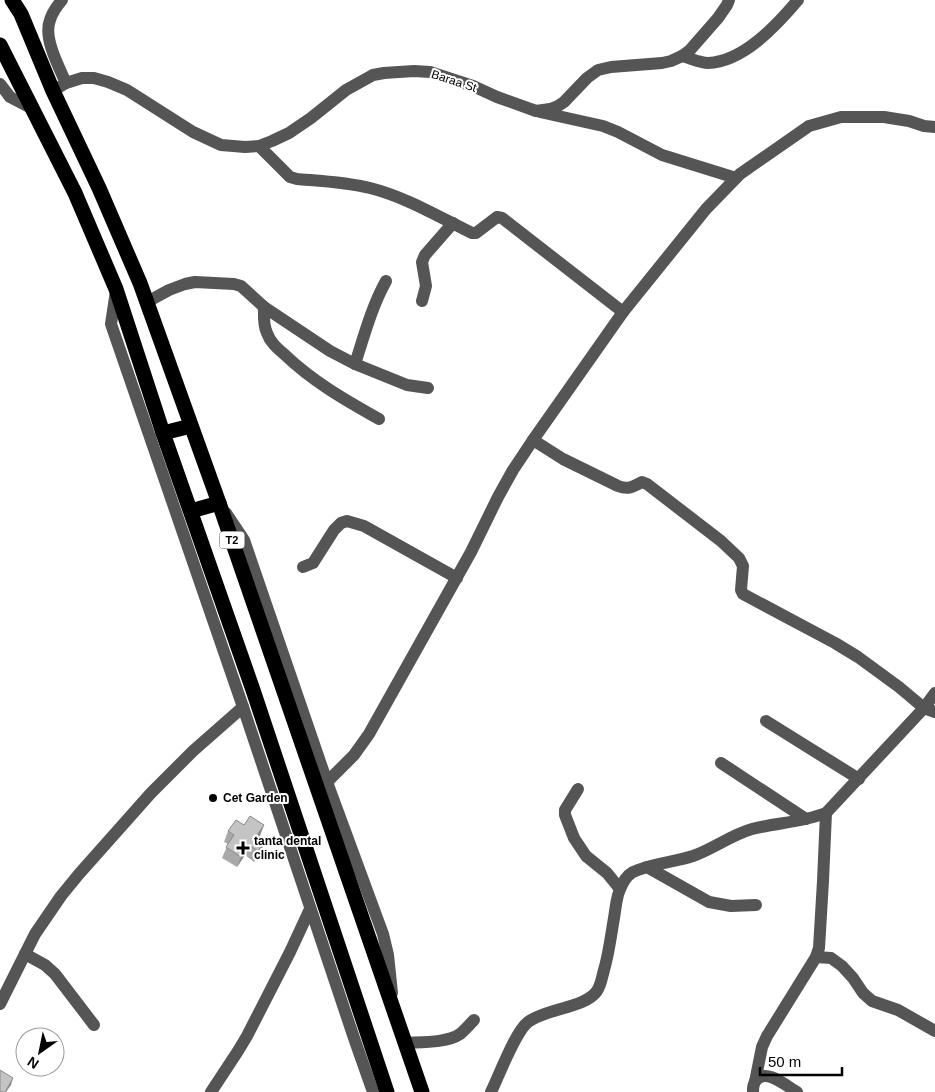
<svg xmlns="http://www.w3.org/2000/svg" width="935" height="1092" viewBox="0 0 935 1092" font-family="Arial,sans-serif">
<rect width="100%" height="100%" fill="#fff"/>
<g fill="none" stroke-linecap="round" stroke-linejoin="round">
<g stroke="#555" stroke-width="12">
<path d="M62,0C57,6 52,13 50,20C43,38 59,67 66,83"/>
<path d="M682,56C690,58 700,63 708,63C743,62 777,25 798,0"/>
<path d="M0,84L10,97L33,109"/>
<path d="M53,91L66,83L82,78H94L108,82L127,90L193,132L221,145L245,147L259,146L272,141L289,133L311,118L346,90L373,75L384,73L414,71L430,72L473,86L497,97L536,111L550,109L558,106L564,102L587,78L598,70L611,67L662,63L671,61L682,56L690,50L718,18L727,5L729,0"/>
<path d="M540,112L603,126L618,132L662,155L736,178"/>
<path d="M259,146L290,177L297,179C321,181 346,182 370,188C406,197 439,217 472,233H476L497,217L502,218L623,312"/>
<path d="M116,291L111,324L243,707L354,1038L373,1092"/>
<path d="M422,301L426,286L422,262L425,255L453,223"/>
<path d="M147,302L169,290L185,284L195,282L234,284L241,286L264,307L330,351L355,364L407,385L428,388"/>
<path d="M264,307C264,316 263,325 267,333C270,342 277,348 284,354C312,381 345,400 379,419"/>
<path d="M355,364C364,336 372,306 386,281"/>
<path d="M533,440L563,459L618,486C628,490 633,487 642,482L647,484L721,541L739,558L743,566L741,590L743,594L835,643L858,657L899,687L924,708L935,712"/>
<path d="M226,513L244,540L327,782L383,934L388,955L392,993"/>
<path d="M303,567L313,563L334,530L341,523L347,521L364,526L457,578"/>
<path d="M766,721L859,779"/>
<path d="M721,763L806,819"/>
<path d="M327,782L354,755L369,734L471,552L498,497L513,470L533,440L623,312L706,209L740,174L809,126L841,117H884L909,121L924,126L935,127"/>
<path d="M578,789L565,810V815L574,838L586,856L607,873L620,889"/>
<path d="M647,867L709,902L731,906L756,905"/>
<path d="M25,954L45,965L55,974L94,1025"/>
<path d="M816,957L831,958L842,966L853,978L863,993L872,1001L898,1010L935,1031"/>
<path d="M0,1004L35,934L61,896L79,874L151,793L193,751L243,707"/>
<path d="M405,1043C421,1042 447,1043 460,1034C465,1030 469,1025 474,1020"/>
<path d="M755,1082L762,1047L767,1036L816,957L819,948L823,881L826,813"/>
<path d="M211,1092L238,1051L247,1036L290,952L310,909"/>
<path d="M491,1092C499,1076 515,1032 528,1022C547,1008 585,1008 597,991C601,985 602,977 604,970C609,953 611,935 614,918C616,907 616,895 622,885C625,878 631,872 638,870C656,863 675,862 693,856C713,849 731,835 752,829C776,823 803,822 826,813L924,708L935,693"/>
<path d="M753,1092C753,1087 753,1084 756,1080C767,1068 786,1086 797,1092"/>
</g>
<g stroke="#000" stroke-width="15">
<path d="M12,0L21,14L53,91L99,188L140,283L219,503L422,1092"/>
<path d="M0,45L75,193L116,289L163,433L253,690L387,1092"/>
<path d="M163,433L191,426"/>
<path d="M191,511L219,503"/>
</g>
</g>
<path fill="#a9a9a9" d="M228,831L259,837L265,840L261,851L254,862L245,855L237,867L222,858L228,844L224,842Z"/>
<g fill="#898989">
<path d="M264,825L260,836L253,846L257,835Z"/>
<path d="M265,840L261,851L254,862L258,851Z"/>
<path d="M249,845L245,855L237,867L241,857Z"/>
<path d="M13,1078L11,1085L6,1092H5Z"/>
</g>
<g fill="#c4c4c4" stroke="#898989">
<path d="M250,816L264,825L257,835L265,840L258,851L249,845L241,857L226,847L234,835L228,831L236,820L244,825Z"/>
<path d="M0,1070L13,1078L5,1092H0Z"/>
</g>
<g fill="#000" stroke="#fff" stroke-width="2">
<circle cx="213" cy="798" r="5"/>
<path d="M240.5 840.5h5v5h5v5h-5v5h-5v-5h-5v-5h5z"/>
</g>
<g text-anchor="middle" stroke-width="4" stroke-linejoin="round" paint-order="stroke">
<rect fill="#fff" stroke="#4c4c4c" stroke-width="1" x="219.5" y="531.5" width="25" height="17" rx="4"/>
<g font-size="11" font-weight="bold" fill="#000">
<text x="232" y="544">T2</text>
</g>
<g font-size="12" fill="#000" stroke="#fff">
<text transform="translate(454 81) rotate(18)" y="4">Baraa St</text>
</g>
<g font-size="12" font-weight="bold" fill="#000" stroke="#fff" text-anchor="start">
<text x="223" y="802">Cet Garden</text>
<text x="254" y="845">tanta dental<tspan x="254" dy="14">clinic</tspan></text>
</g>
</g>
<g transform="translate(40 1052) rotate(213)"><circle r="24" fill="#ffffff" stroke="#999999"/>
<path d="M0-4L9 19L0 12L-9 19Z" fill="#000000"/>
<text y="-8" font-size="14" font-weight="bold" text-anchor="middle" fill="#000000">N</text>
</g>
<path d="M760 1067v8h82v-8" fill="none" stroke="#000000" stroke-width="2.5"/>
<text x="768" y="1067" font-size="15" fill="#000000" stroke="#ffffff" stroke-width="4" paint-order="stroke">50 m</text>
</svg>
